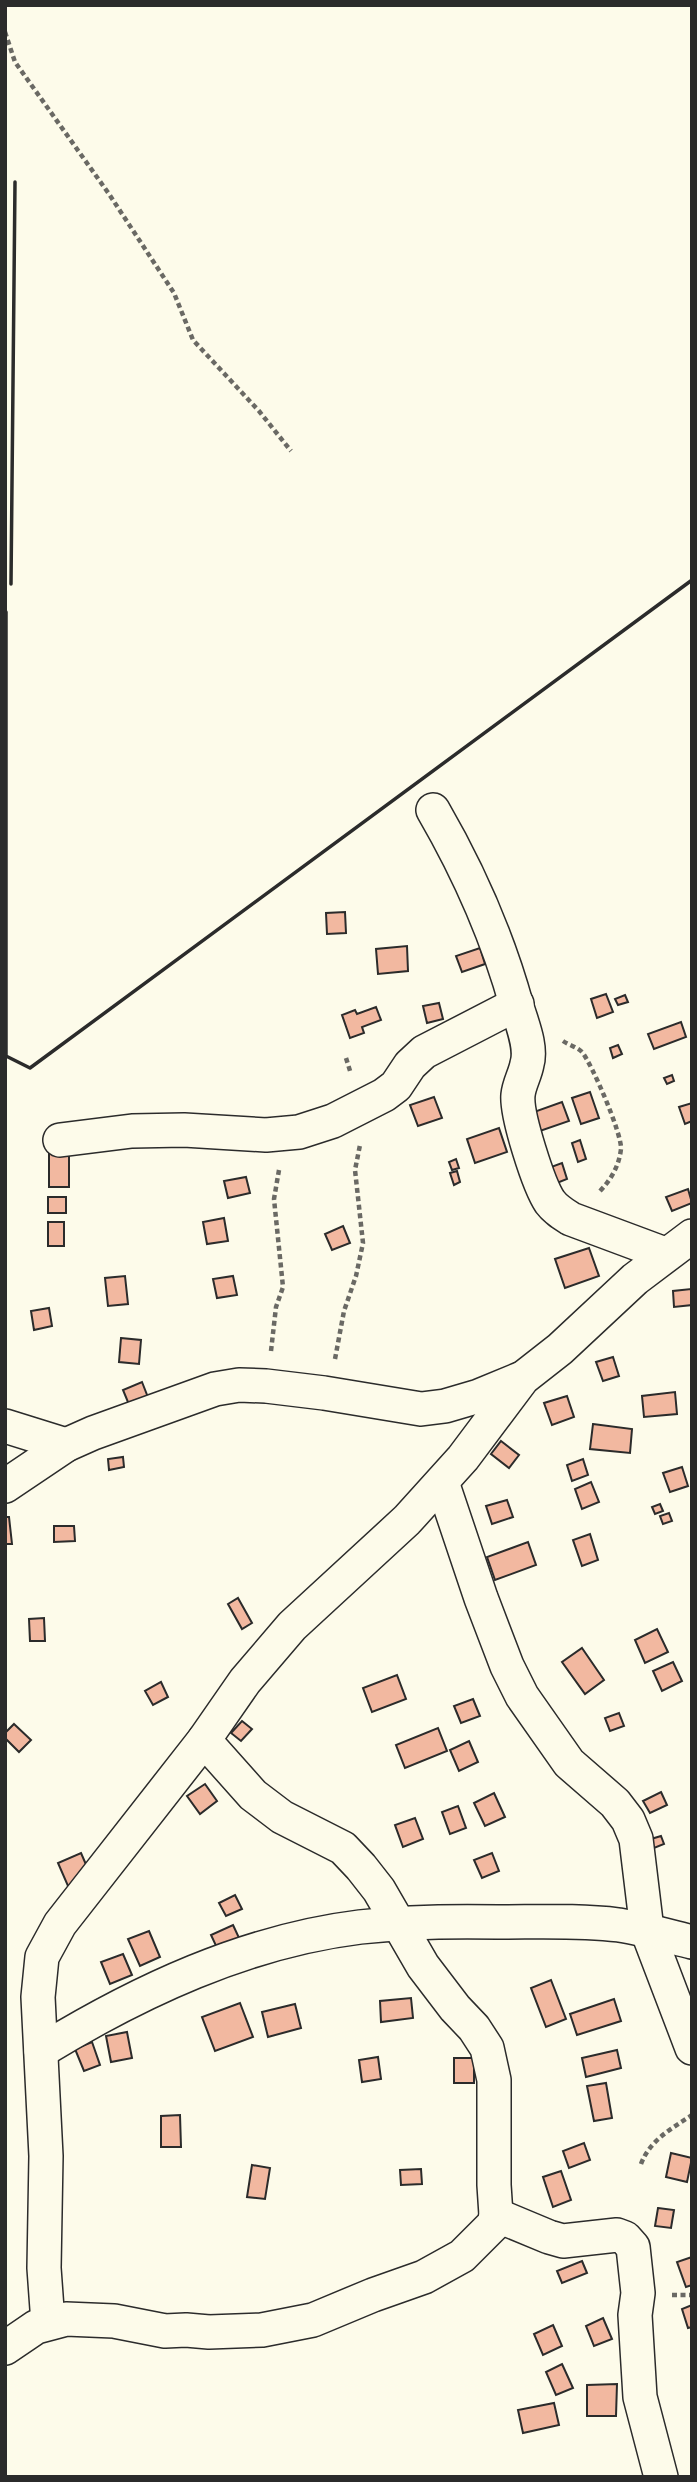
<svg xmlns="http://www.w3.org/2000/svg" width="697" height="2482" viewBox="0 0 697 2482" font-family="Arial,sans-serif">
<rect width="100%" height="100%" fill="#fdfbea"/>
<g fill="#f2b8a0" stroke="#2b2b2b" stroke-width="2">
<path d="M345,912L346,933L327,934L326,913Z"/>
<path d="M407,946L408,971L378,974L376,949Z"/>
<path d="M480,948L485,964L462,972L456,956Z"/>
<path d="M606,994L613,1012L597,1018L591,999Z"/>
<path d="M625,995L628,1002L618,1005L615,999Z"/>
<path d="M439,1003L443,1019L427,1023L423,1006Z"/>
<path d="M376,1007L381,1020L362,1027L364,1033L350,1038L342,1015L355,1010L357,1014Z"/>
<path d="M681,1022L686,1037L654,1049L648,1034Z"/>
<path d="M618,1045L622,1054L613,1058L610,1048Z"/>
<path d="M672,1075L674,1081L667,1084L664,1078Z"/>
<path d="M590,1092L599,1118L581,1124L572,1098Z"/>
<path d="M434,1097L442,1118L418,1126L410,1105Z"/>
<path d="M562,1102L569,1121L537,1132L531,1113Z"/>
<path d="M692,1103V1121L685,1124L679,1107Z"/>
<path d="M499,1128L507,1152L475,1163L467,1139Z"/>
<path d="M580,1140L586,1159L578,1162L572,1143Z"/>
<rect x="49" y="1152" width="20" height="35"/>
<path d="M456,1159L459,1168L452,1170L449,1162Z"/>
<path d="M562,1163L567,1179L557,1183L551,1167Z"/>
<path d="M457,1171L460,1182L454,1185L450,1173Z"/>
<path d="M246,1177L250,1193L228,1198L224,1181Z"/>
<path d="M688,1189L692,1203L672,1211L666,1197Z"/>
<rect x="48" y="1197" width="18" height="16"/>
<path d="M224,1218L228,1241L207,1244L203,1222Z"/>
<rect x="48" y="1222" width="16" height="24"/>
<path d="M343,1226L350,1243L332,1250L325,1234Z"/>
<path d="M589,1248L599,1276L565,1288L555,1259Z"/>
<path d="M125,1276L128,1304L108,1306L105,1278Z"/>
<path d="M233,1276L237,1295L217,1298L213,1279Z"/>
<path d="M691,1289L692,1305L674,1307L673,1291Z"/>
<path d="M49,1308L52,1326L34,1330L31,1311Z"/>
<path d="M121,1338L141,1340L139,1364L119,1362Z"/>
<path d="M613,1357L619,1376L603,1381L596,1362Z"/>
<path d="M142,1382L149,1400L130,1407L123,1390Z"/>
<path d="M675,1392L677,1414L644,1417L642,1396Z"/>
<path d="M567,1396L574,1417L552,1425L544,1403Z"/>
<path d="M593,1424L632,1429L630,1453L590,1449Z"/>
<path d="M501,1441L519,1455L509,1468L491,1454Z"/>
<path d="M123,1457L124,1467L109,1470L108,1459Z"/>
<path d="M583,1459L588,1475L572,1481L567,1465Z"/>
<path d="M682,1467L688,1486L670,1492L663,1473Z"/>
<path d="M591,1482L599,1502L582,1509L575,1489Z"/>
<path d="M507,1500L513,1517L492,1524L486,1506Z"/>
<path d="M660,1504L663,1511L655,1514L652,1507Z"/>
<path d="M669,1513L672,1521L663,1524L660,1516Z"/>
<path d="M5,1517H9L12,1544H5Z"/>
<path d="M54,1526H74L75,1541L54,1542Z"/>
<path d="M590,1534L598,1560L582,1566L573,1540Z"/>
<path d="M528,1542L536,1565L495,1580L487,1557Z"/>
<path d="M238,1598L252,1623L242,1629L228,1604Z"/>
<path d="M44,1618L45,1641H30L29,1619Z"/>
<path d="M657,1629L668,1652L645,1663L635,1640Z"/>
<path d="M582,1648L604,1680L585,1694L562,1662Z"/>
<path d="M673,1662L682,1681L662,1691L653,1671Z"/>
<path d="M397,1675L406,1699L372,1712L363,1688Z"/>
<path d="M161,1682L168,1697L153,1705L145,1691Z"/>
<path d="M473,1699L480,1716L461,1723L454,1706Z"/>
<path d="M619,1713L624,1726L610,1731L605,1718Z"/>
<path d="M242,1721L252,1729L241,1741L231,1733Z"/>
<path d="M14,1724L31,1740L19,1752L5,1738V1733Z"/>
<path d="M438,1728L447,1751L405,1768L396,1745Z"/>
<path d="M469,1741L478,1762L459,1771L450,1750Z"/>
<path d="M205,1784L217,1801L200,1814L187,1796Z"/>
<path d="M661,1792L667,1805L650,1813L643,1801Z"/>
<path d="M494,1793L505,1817L485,1826L474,1803Z"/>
<path d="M458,1806L466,1828L450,1834L442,1812Z"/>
<path d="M415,1818L423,1839L403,1847L395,1825Z"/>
<path d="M661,1836L664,1844L654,1848L651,1839Z"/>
<path d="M81,1853L91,1876L68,1886L58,1863Z"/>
<path d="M492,1853L499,1871L482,1878L474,1860Z"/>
<path d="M235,1895L242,1909L226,1916L219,1903Z"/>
<path d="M233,1925L240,1940L218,1950L211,1935Z"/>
<path d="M149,1931L160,1957L140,1966L128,1939Z"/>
<path d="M123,1954L132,1975L110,1984L101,1962Z"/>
<path d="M551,1980L566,2019L546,2027L531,1988Z"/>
<path d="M411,1998L413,2018L381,2022L380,2001Z"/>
<path d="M614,1999L621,2021L577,2035L570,2014Z"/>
<path d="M240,2003L253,2037L215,2051L202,2017Z"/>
<path d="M295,2004L301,2028L268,2037L262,2012Z"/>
<path d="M127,2032L132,2058L111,2062L106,2036Z"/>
<path d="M92,2042L100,2065L84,2071L75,2049Z"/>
<path d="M617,2050L621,2068L586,2077L582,2058Z"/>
<path d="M378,2057L381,2079L362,2082L359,2060Z"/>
<rect x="454" y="2058" width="20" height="25"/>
<path d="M606,2083L612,2118L594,2121L587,2086Z"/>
<path d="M180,2115L181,2147H161V2116Z"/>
<path d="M584,2143L590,2160L569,2168L563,2151Z"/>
<path d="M671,2153L692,2158L687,2182L666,2177Z"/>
<path d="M252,2165L270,2168L265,2199L247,2197Z"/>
<path d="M421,2169L422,2184L401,2185L400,2170Z"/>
<path d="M561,2171L571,2200L553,2207L543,2177Z"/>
<path d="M658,2208L674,2210L671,2228L655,2226Z"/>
<path d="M692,2257V2285L686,2287L677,2262Z"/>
<path d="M582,2261L587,2273L562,2283L557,2271Z"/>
<path d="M692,2305V2327L688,2328L682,2309Z"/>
<path d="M603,2318L612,2339L594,2346L586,2326Z"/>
<path d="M553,2325L562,2346L543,2355L534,2334Z"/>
<path d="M562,2364L573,2388L556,2395L546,2372Z"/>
<path d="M617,2384L616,2416H587V2385Z"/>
<path d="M554,2403L559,2425L523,2433L518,2410Z"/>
</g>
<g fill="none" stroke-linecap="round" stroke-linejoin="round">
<g stroke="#2b2b2b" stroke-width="36">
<g id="street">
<path d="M433,810C469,872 498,938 517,1007C522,1024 532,1047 527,1064C525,1075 519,1084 518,1095C516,1115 539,1186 550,1202C556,1210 563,1214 571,1219L665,1254"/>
<path d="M60,1140L132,1131L184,1130L266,1135L299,1132L333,1121L384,1095L396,1086L410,1065L424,1052L517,1004"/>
<path d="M5,1426L66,1445"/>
<path d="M442,1482L481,1598L507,1666L522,1696L569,1763L615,1803L628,1820L636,1839L647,1930L692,2048"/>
<path d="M5,1486L66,1445L93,1433L215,1389L239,1385L266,1386L324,1393L421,1409L445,1406L479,1396L520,1379"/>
<path d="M41,2051C139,1991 246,1941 360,1927C405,1922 452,1921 498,1922C538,1922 579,1920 619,1925C644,1929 668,1936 692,1942"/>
<path d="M496,2215L549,2237L563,2241L617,2235L625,2238L633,2247L638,2293L635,2315L640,2397L661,2477"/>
<path d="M48,2323L44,2268L46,2156L38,1997L42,1957L60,1924L204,1740L245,1681L292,1626L407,1520L463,1458L523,1378L560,1349L635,1279L692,1236"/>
<path d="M5,2348L36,2327L66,2319L114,2321L165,2331L186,2330L209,2332L262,2330L313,2320L373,2295L424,2277L462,2256L494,2224L496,2215L494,2185V2080L487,2048L474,2028L455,2008L423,1966L379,1890L361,1867L343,1848L282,1817L253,1795L204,1740"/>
</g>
</g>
<g stroke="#6a6964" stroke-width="4.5" stroke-dasharray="5 3.5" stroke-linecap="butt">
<path d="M5,32L15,62L109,194L174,293L193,340L259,411L291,451"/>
<path d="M563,1041C569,1045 577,1047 582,1052C592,1064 622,1134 621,1149C619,1166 611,1180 599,1192"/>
<path d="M346,1058L351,1074"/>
<path d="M271,1351L276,1307L283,1287L274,1199L279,1170"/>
<path d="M335,1359L344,1311L356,1276L363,1243L355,1170L360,1145"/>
<path d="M641,2164C650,2140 671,2129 692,2115"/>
<path d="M672,2295H692"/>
</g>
<use href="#street" stroke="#fdfbea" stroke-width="33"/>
<g stroke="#2b2b2b" stroke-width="3.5">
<path d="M11,584L15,182"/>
<path d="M6,612V1056L30,1068L692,580"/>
</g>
</g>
<rect width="697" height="2482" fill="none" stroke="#2b2b2b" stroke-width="14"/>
</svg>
